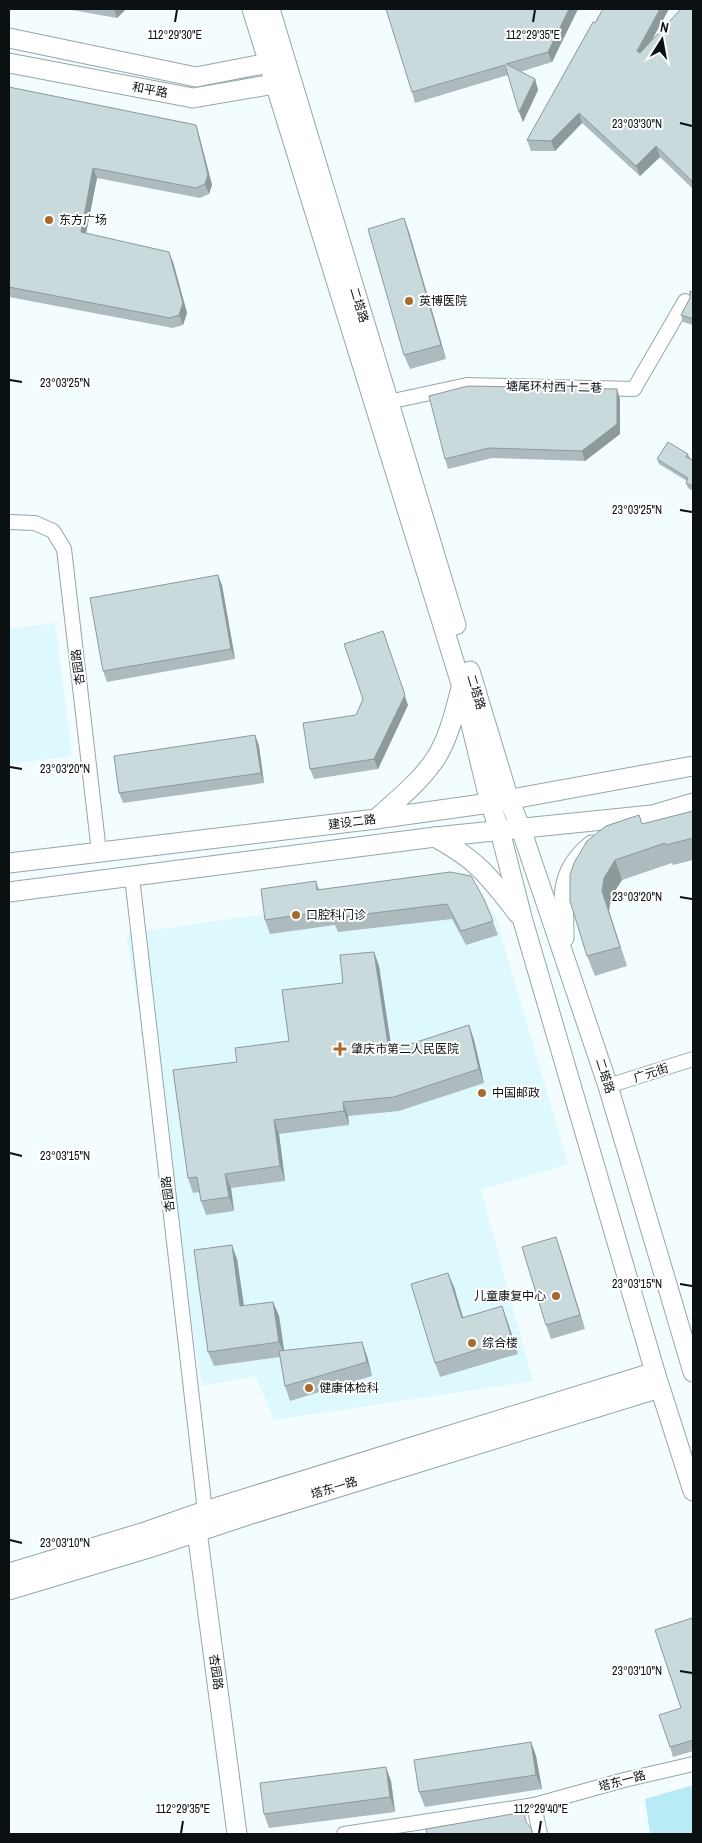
<svg xmlns="http://www.w3.org/2000/svg" width="702" height="1843" viewBox="0 0 702 1843" font-family="'Archivo Narrow','Noto Sans SC',sans-serif">
<rect width="100%" height="100%" fill="#f3fdff"/>
<g fill="#def9fe">
<path d="M55,623L72,756L9,764V629Z"/>
<path d="M473,884L496,918L568,1164L481,1190L533,1381L274,1420L255,1376L202,1386L126,934Z"/>
</g>
<path fill="#b8ebf5" d="M693,1785V1834H650L645,1799Z"/>
<g fill="none" stroke-linecap="round" stroke-linejoin="round">
<g stroke="#96a6a9" stroke-width="16">
<g id="street">
<path d="M379,404L467,385L634,389L685,301"/>
<path d="M9,522L35,523L53,531L64,549L99,852"/>
<path d="M132,877L205,1511"/>
<path d="M608,1086L693,1059"/>
<path d="M534,1805L540,1834"/>
<path d="M344,1834L534,1805L624,1780L693,1764"/>
</g>
</g>
<g stroke="#96a6a9" stroke-width="21">
<g id="secondary">
<path d="M252,9L462,687L490,803L500,831L523,921L655,1372L693,1491"/>
<path d="M270,9L456,625"/>
<path d="M9,38L196,77L279,61"/>
<path d="M9,63L193,98L286,82"/>
<path d="M470,671L509,800L521,829L608,1086L693,1372"/>
<path d="M376,819C397,800 420,782 436,758C449,737 455,711 461,688"/>
<path d="M435,837C450,846 465,854 477,866C493,880 505,897 518,914"/>
<path d="M9,863L376,819L490,803L693,766"/>
<path d="M9,892L435,837L652,815L693,803"/>
<path d="M564,938C564,900 558,872 592,845"/>
<path d="M202,1519L197,1531L237,1834"/>
<path d="M9,1573L145,1532L205,1511L655,1372"/>
<path d="M9,1590L149,1548L248,1515L660,1388"/>
</g>
</g>
<use href="#street" stroke="#fff" stroke-width="14"/>
<use href="#secondary" stroke="#fff" stroke-width="19"/>
</g>
<g fill="#adbbbe">
<path d="M66,9H126L117,18Z"/>
<path d="M578,9L552,62L520,72L535,79L538,90L523,122L508,75L415,103L412,92Z"/>
<path d="M603,9H669L653,38L693,9V189L660,157L640,176L582,123L555,151H531L527,140Z"/>
<path d="M9,87L196,125L199,135L212,185L209,194L200,198L97,178L86,234L173,262L187,313L183,325L173,328L9,297Z"/>
<path d="M404,218L409,232L446,359L410,369L404,355Z"/>
<path d="M693,292V325L683,322L681,315Z"/>
<path d="M620,399V434L585,461L492,458L448,469L445,459Z"/>
<path d="M688,454L690,458L693,460V491L688,488L686,483L687,481L659,464L657,459Z"/>
<path d="M222,585L235,659L107,682L103,671Z"/>
<path d="M363,699L408,705L378,769L314,779L310,769L356,715Z"/>
<path d="M255,735L259,746L264,783L123,803L119,793Z"/>
<path d="M693,811V860L673,865L672,863L622,880L611,897L609,911L627,966L595,976L587,956L570,901L642,824Z"/>
<path d="M316,881L319,889L484,899L498,935L466,945L452,919L338,932L335,925L270,934L265,920Z"/>
<path d="M374,952L379,966L392,1050L469,1025L474,1040L484,1083L399,1111L348,1116L349,1125L279,1134L285,1181L231,1188L234,1211L206,1215L201,1201L200,1192L193,1193L188,1178L237,1062L289,1041Z"/>
<path d="M561,1252L585,1329L551,1339L546,1325Z"/>
<path d="M237,1259L244,1306L273,1302L279,1316L284,1350L367,1356L372,1376L290,1401L285,1386L280,1357L214,1366L208,1352Z"/>
<path d="M454,1287L463,1317L507,1320L518,1354L440,1377L435,1363Z"/>
<path d="M693,1621V1751L673,1757L670,1747L681,1708Z"/>
<path d="M531,1742L536,1756L542,1789L425,1807L419,1792Z"/>
<path d="M391,1781L395,1812L269,1828L264,1814Z"/>
</g>
<g fill="#8d999b">
<path d="M114,9H126L117,18Z"/>
<path d="M569,9H578L552,62L548,52Z"/>
<path d="M660,9H669L640,61L637,51Z"/>
<path d="M535,79L538,90L523,122L519,112Z"/>
<path d="M579,113L582,123L555,151L551,141Z"/>
<path d="M196,125L199,135L212,185L209,194L205,184Z"/>
<path d="M656,146L660,157L640,176L636,166Z"/>
<path d="M93,168L97,178L84,243L81,232Z"/>
<path d="M404,218L409,232L446,359L441,345Z"/>
<path d="M169,252L173,262L187,313L183,325L179,315Z"/>
<path d="M617,389L620,399V434L585,461L582,451Z"/>
<path d="M218,575L222,585L235,659L231,649Z"/>
<path d="M383,631L408,705L378,769L374,759Z"/>
<path d="M255,735L259,746L264,783L261,773Z"/>
<path d="M615,860L622,880L611,897L609,911L627,966L602,891L604,878Z"/>
<path d="M374,952L379,966L394,1066L389,1051Z"/>
<path d="M469,1025L474,1040L484,1083L479,1069Z"/>
<path d="M343,1102L348,1116L349,1125L344,1111Z"/>
<path d="M274,1120L279,1134L285,1181L280,1166Z"/>
<path d="M225,1174L231,1188L234,1211L229,1197Z"/>
<path d="M556,1237L561,1252L585,1329L580,1315Z"/>
<path d="M232,1245L237,1259L246,1320L240,1306Z"/>
<path d="M448,1273L454,1287L467,1332L462,1318Z"/>
<path d="M273,1302L279,1316L285,1356L279,1342Z"/>
<path d="M502,1306L507,1320L518,1354L512,1339Z"/>
<path d="M362,1342L367,1356L372,1376L367,1362Z"/>
<path d="M531,1742L536,1756L542,1789L536,1775Z"/>
<path d="M386,1767L391,1781L395,1812L390,1797Z"/>
</g>
<g fill="#c9dadd" stroke="#8d999b">
<path d="M386,9H569L548,52L506,64L535,79L519,112L505,65L412,92Z"/>
<path d="M603,9H660L637,51L640,53L681,9H693V182L656,146L636,166L579,113L551,141L527,140L593,22L595,23Z"/>
<path d="M9,87L196,125L208,175L205,184L196,188L93,168L81,232L169,252L183,303L179,315L170,318L9,287Z"/>
<path d="M404,218L441,345L404,355L368,229Z"/>
<path d="M690,291L693,292V319L681,315L690,298Z"/>
<path d="M468,386L617,389V424L582,451L489,448L445,459L429,396Z"/>
<path d="M668,442L688,454L686,457L693,460V486L686,483L688,478L657,459Z"/>
<path d="M218,575L231,649L103,671L90,598Z"/>
<path d="M383,631L405,695L374,759L310,769L303,723L356,715L363,699L344,644Z"/>
<path d="M255,735L261,773L119,793L114,756Z"/>
<path d="M693,811V838L666,845L665,843L615,860L604,878L602,891L620,947L587,956L570,901V875L574,863L587,841L606,826L639,815L642,824Z"/>
<path d="M450,872L471,876L484,899L493,921L461,931L447,904L333,918L332,910L265,920L261,889L316,881L317,890Z"/>
<path d="M374,952L389,1051L469,1025L479,1069L394,1097L343,1102L344,1111L274,1120L280,1166L225,1174L229,1197L201,1201L197,1177L188,1178L173,1070L237,1062L235,1048L289,1041L282,990L343,983L340,955Z"/>
<path d="M556,1237L580,1315L546,1325L522,1247Z"/>
<path d="M232,1245L240,1306L273,1302L279,1342L208,1352L194,1250Z"/>
<path d="M448,1273L462,1318L502,1306L512,1339L435,1363L411,1284Z"/>
<path d="M362,1342L367,1362L285,1386L279,1351Z"/>
<path d="M692,1618L693,1622V1740L670,1747L659,1715L681,1708L655,1630Z"/>
<path d="M531,1742L536,1775L419,1792L414,1760Z"/>
<path d="M386,1767L390,1797L264,1814L260,1783Z"/>
<path d="M524,1812L526,1822L531,1828L533,1834H427L426,1829Z"/>
</g>
<path fill="none" stroke="#0b1112" stroke-width="2" d="M175,22L177,10M533,22L535,10M680,123L692,126M10,380L22,382M680,510L692,512M10,767L22,769M680,897L692,899M10,1153L22,1156M680,1284L692,1286M10,1540L22,1543M680,1671L692,1673M181,1833L183,1821M539,1833L541,1821"/>
<g fill="#a7692e" stroke="#fff" stroke-width="2">
<circle cx="49" cy="220" r="5"/>
<circle cx="409" cy="301" r="5"/>
<circle cx="296" cy="915" r="5"/>
<path d="M337.5 1041.5h5v5h5v5h-5v5h-5v-5h-5v-5h5z"/>
<circle cx="482" cy="1093" r="5"/>
<circle cx="556" cy="1296" r="5"/>
<circle cx="472" cy="1343" r="5"/>
<circle cx="309" cy="1388" r="5"/>
</g>
<g text-anchor="middle" stroke-width="4" stroke-linejoin="round" paint-order="stroke">
<g font-size="12" fill="#0b1112" stroke="#fff">
<text transform="translate(150 90) rotate(11)" y="4">和平路</text>
<text transform="translate(359 305) rotate(73)" y="4">二塔路</text>
<text transform="translate(554 387) rotate(1)" y="4">塘尾环村西十二巷</text>
<text transform="translate(78 667) rotate(-97)" y="4">杏园路</text>
<text transform="translate(476 692) rotate(73)" y="4">二塔路</text>
<text transform="translate(352 822) rotate(-7)" y="4">建设二路</text>
<text transform="translate(651 1073) rotate(-18)" y="4">广元街</text>
<text transform="translate(605 1076) rotate(72)" y="4">二塔路</text>
<text transform="translate(168 1194) rotate(-97)" y="4">杏园路</text>
<text transform="translate(334 1488) rotate(-17)" y="4">塔东一路</text>
<text transform="translate(216 1672) rotate(82)" y="4">杏园路</text>
<text transform="translate(622 1781) rotate(-15)" y="4">塔东一路</text>
</g>
<g font-size="12" fill="#0b1112" stroke="#fff" text-anchor="start">
<text x="59" y="224">东方广场</text>
<text x="419" y="305">英博医院</text>
<text x="306" y="919">口腔科门诊</text>
<text x="351" y="1053">肇庆市第二人民医院</text>
<text x="492" y="1097">中国邮政</text>
<text x="546" y="1300" text-anchor="end">儿童康复中心</text>
<text x="482" y="1347">综合楼</text>
<text x="319" y="1392">健康体检科</text>
</g>
</g>
<g font-size="12" text-anchor="middle" fill="#0b1112" stroke="#fff" stroke-width="4" stroke-linejoin="round" paint-order="stroke">
<text x="175" y="39">112°29'30"E</text>
<text x="533" y="39">112°29'35"E</text>
<text x="637" y="128">23°03'30"N</text>
<text x="65" y="387">23°03'25"N</text>
<text x="637" y="514">23°03'25"N</text>
<text x="65" y="773">23°03'20"N</text>
<text x="637" y="901">23°03'20"N</text>
<text x="65" y="1160">23°03'15"N</text>
<text x="637" y="1288">23°03'15"N</text>
<text x="65" y="1547">23°03'10"N</text>
<text x="637" y="1675">23°03'10"N</text>
<text x="183" y="1813">112°29'35"E</text>
<text x="541" y="1813">112°29'40"E</text>
</g>
<rect width="702" height="1843" fill="none" stroke="#0b1112" stroke-width="20"/>
<g transform="translate(662 40) rotate(11)" stroke="#ffffff" stroke-width="4" paint-order="stroke">
<path d="M0-4L9 19L0 12L-9 19Z" fill="#0b1112"/>
<text y="-8" font-size="14" font-weight="bold" text-anchor="middle" fill="#0b1112">N</text>
</g>
</svg>
